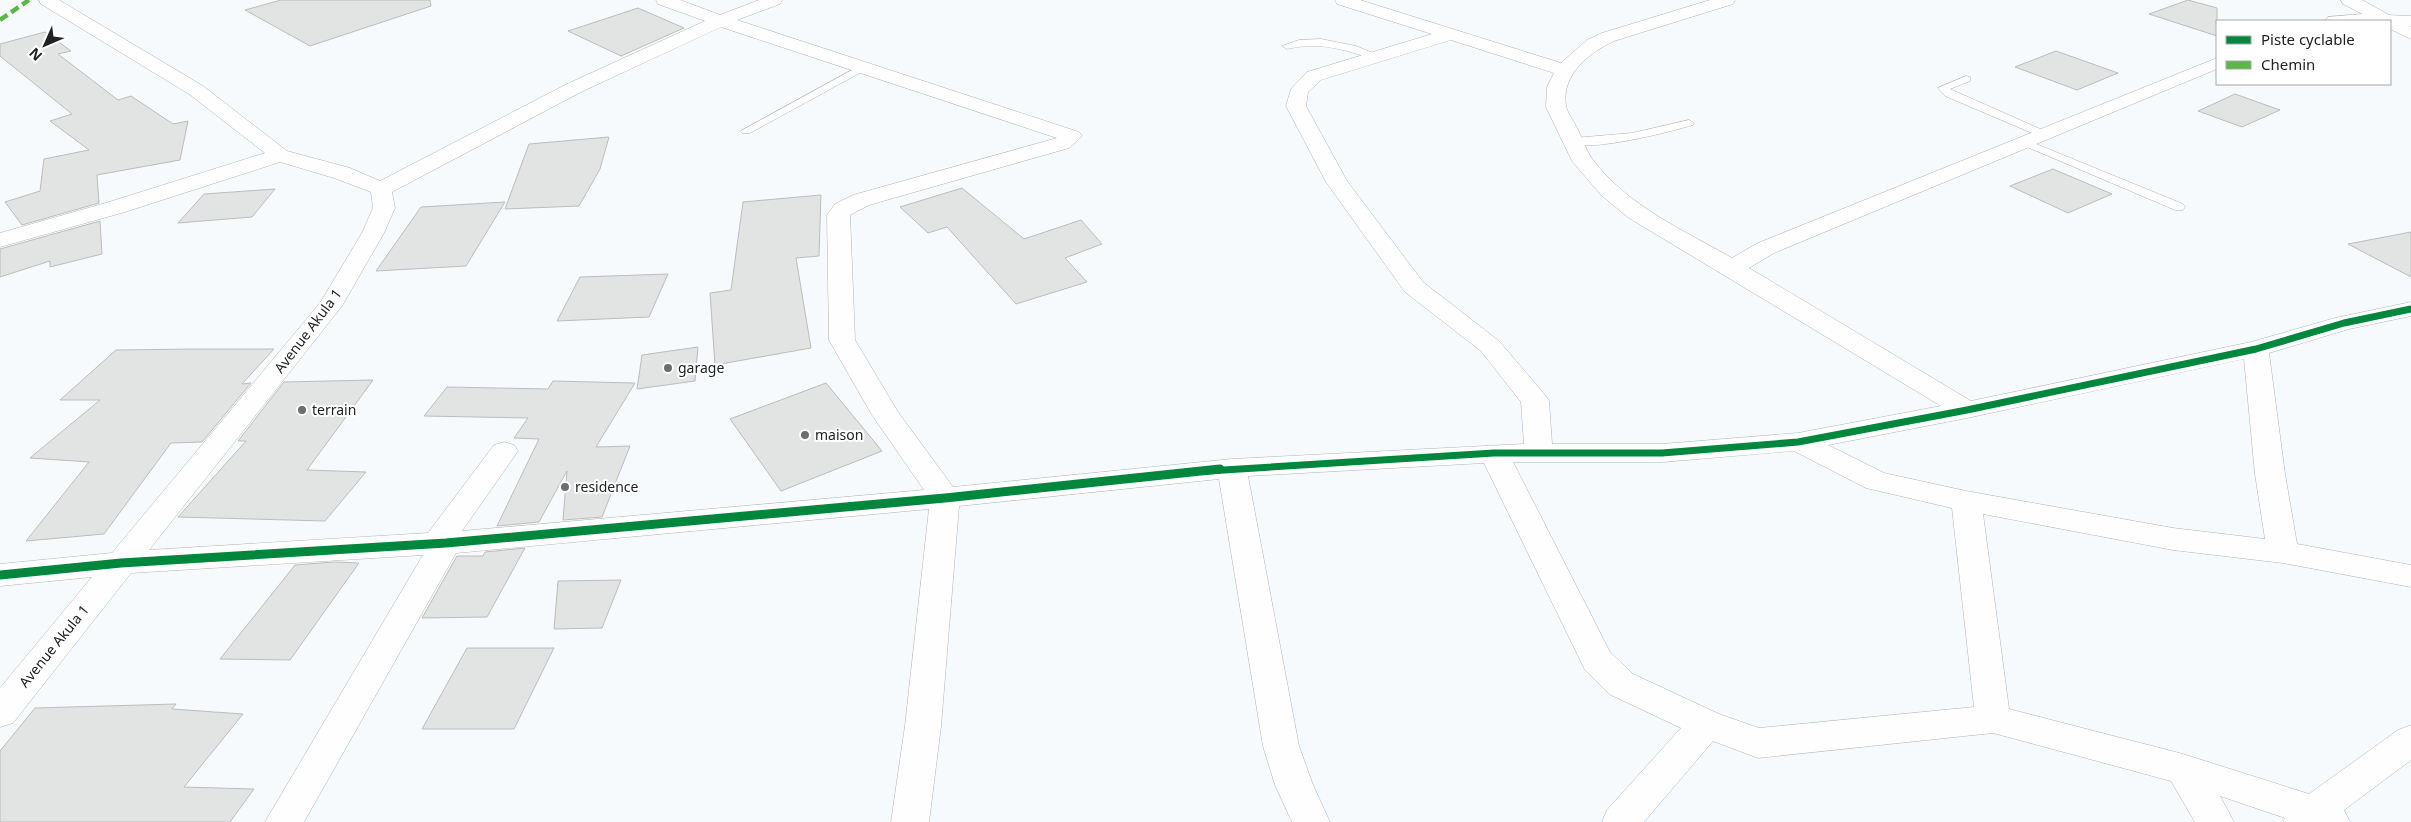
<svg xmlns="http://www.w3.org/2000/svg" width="2411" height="822" viewBox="0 0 2411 822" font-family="'Noto Sans',sans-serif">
<rect width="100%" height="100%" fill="#f7fafc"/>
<g fill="#e2e3e3" stroke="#bcbcbc">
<path d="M281,0H430L431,6L310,46L245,10Z"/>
<path d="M2188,0L2217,8V36L2149,14Z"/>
<path d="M638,8L684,28L621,56L568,31Z"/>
<path d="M45,32L71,51L58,54L118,100L131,96L173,124L188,121L180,160L97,175L99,203L22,225L5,202L40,191L44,159L89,150L50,121L72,114L0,56V44Z"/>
<path d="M2056,51L2118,73L2077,90L2015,67Z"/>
<path d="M2235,94L2280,110L2242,127L2198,111Z"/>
<path d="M609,137L600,169L579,206L505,209L529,144Z"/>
<path d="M2053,169L2112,194L2068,213L2010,186Z"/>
<path d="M962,188L1024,239L1081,220L1102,244L1065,258L1087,282L1016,304L947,227L928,233L900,207Z"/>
<path d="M275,189L252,217L178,223L204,194Z"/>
<path d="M821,195L819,256L796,258L811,348L715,365L710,293L731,290L743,202Z"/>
<path d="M505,202L466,266L376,271L421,207Z"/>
<path d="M100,221L102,254L50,267V261L0,277V249Z"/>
<path d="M2411,232V277L2348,244Z"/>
<path d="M668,274L649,317L557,321L580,277Z"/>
<path d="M698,347L695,381L637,389L642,355Z"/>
<path d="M195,349H274L242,384L251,383L202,442L171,443L104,534L26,541L89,462L30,458L100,400H60L116,350Z"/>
<path d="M373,380L307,470L366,472L325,521L178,517L246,441H238L284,382Z"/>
<path d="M553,381L635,383L596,447L630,446L602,517L563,520L567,471L539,522L497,526L539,439L514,438L528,418L424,416L447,387L548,389Z"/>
<path d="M826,383L882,451L781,491L730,419Z"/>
<path d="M525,548L487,617L422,618L457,556H483L485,552Z"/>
<path d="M334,562L359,563L290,660L220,659L295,565Z"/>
<path d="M621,580L602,628L554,629L558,581Z"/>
<path d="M467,648H554L514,729H422Z"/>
<path d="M176,704L172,709L243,714L184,787L254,789L230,822H0V751L35,708Z"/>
</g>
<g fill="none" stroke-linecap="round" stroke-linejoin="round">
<g stroke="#b0b2b4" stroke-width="1">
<g id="lane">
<path d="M1321,39L1356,46L1380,56L1375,59C1342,50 1322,41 1287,49L1282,46L1299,40Z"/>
<path d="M863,64L868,67L867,69L750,133H742L741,131Z"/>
<path d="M1966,76L1970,77V81L1950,89L2047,132V136H2039L1945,96L1938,88Z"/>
<path d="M1689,120L1694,123L1693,125C1673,131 1582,155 1568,141L1574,138L1632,133Z"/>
<path d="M2024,139L2183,204L2185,207L2183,210H2175L2020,144V140Z"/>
</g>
</g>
<g stroke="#b0b2b4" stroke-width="1">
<g id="street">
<path d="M39,0H59L203,86L287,151L350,168L380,181L567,84L705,21L658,4L656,0H680L720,15L759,0H782L780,4L737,20L1079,132L1082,136L1069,148L869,205L850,215L855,340L898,412L953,487L1232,459L1524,444L1521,402L1481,351L1405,292L1326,182L1286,106L1291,89L1307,72L1432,34L1337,4L1335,0H1360L1561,63L1587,40L1602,33L1710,0H1735L1733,4L1614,41C1589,53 1561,74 1566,106C1567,112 1573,120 1576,126C1582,137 1586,151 1593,160C1628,206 1683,230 1732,258L1758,243L2217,58V69L1774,253L1749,268L1971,401L2251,342L2335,318L2411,302V316L2349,329L2269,353L2285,474L2297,544L2411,565V587L2283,563L2173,550L1983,514L2009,709L2183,754L2309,794L2398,730L2411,725V760L2344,810L2350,822H2283L2285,818L2220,796L2234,822H2195L2171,781L1993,733L1758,758L1713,741L1644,822H1602L1607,810L1681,728L1609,694L1585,670L1484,463L1248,476L1299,746L1313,785L1330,822H1292L1275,785L1263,746L1219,479L959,506L941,726L929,822H891L905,726L929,509L456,553L304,822H265L423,555L131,573L13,723L0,727V688L92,577L0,586V564L112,553L320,303L362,233L373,208L371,192L334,178L280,162L125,212L0,247V233L109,202L265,153L189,94L41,4ZM721,27L1057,138L853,195L835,204L827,215L829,340L872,415L924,490L462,531L518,451L514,445L504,442L494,445L428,533L149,550L342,306L384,233L395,208L392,192L581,92ZM1451,40L1554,73L1547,87L1546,107L1572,161L1601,195L1629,218L1941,406L1798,433L1662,444H1552L1549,401L1545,395L1499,341L1423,282L1347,181L1306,106L1308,92L1321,80ZM2244,359L2255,474L2265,539L2173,528L1966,491L1884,473L1828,445L1967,418ZM1794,451L1866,488L1952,508L1974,707L1759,728L1719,714L1633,674L1610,652L1513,462H1662Z"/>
<path d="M2362,14L2411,16V26L2390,25V21H2325L2328,17Z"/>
</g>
</g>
<g stroke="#b0b2b4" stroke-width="1">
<path id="primary" d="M2341,0H2362L2411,27V39L2390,29V21H2376L2343,4Z"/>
</g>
<use href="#lane" fill="#fefeff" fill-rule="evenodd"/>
<use href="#street" fill="#fefeff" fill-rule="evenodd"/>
<use href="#primary" fill="#fefeff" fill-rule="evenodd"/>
<path stroke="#58b947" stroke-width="4.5" stroke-dasharray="9 4.5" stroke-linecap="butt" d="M0,20L29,0"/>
<g stroke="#fff" stroke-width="10">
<path id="cycleway-far1" d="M1208,471L1494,453H1662L1798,442L1967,410L2256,349L2344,323L2411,309"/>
</g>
<g stroke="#fff" stroke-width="12">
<path id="cycleway" d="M0,575L121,563L446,543L945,498L1220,469"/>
</g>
<use href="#cycleway-far1" stroke="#00873e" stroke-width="7"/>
<use href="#cycleway" stroke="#00873e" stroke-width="9"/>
</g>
<g fill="#6b6e70" stroke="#fff" stroke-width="2">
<circle cx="668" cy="368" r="5"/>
<circle cx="302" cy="410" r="5"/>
<circle cx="805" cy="435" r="5"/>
<circle cx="565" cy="487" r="5"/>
</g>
<g text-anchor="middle" stroke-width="4" stroke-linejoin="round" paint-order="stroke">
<g font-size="14" fill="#202224" stroke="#fff">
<text transform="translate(308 331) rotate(-53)" y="5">Avenue Akula 1</text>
<text transform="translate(54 646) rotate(-51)" y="5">Avenue Akula 1</text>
</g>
<g font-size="14" fill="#202224" stroke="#fff" text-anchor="start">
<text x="678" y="373">garage</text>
<text x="312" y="415">terrain</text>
<text x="815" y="440">maison</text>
<text x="575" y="492">residence</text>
</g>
</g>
<rect x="2216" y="20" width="175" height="65" fill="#ffffff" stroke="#a6a7a7"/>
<rect x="2226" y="36" width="25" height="8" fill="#00873e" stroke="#a6a7a7"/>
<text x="2261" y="45" font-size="15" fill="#202224">Piste cyclable</text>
<rect x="2226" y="61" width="25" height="8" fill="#58b947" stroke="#a6a7a7"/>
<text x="2261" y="70" font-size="15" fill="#202224">Chemin</text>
<g transform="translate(45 45) rotate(225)" stroke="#ffffff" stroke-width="4" paint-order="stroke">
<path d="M0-4L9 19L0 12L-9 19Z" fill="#202224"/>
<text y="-8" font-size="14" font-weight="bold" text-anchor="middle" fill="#202224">N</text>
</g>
</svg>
